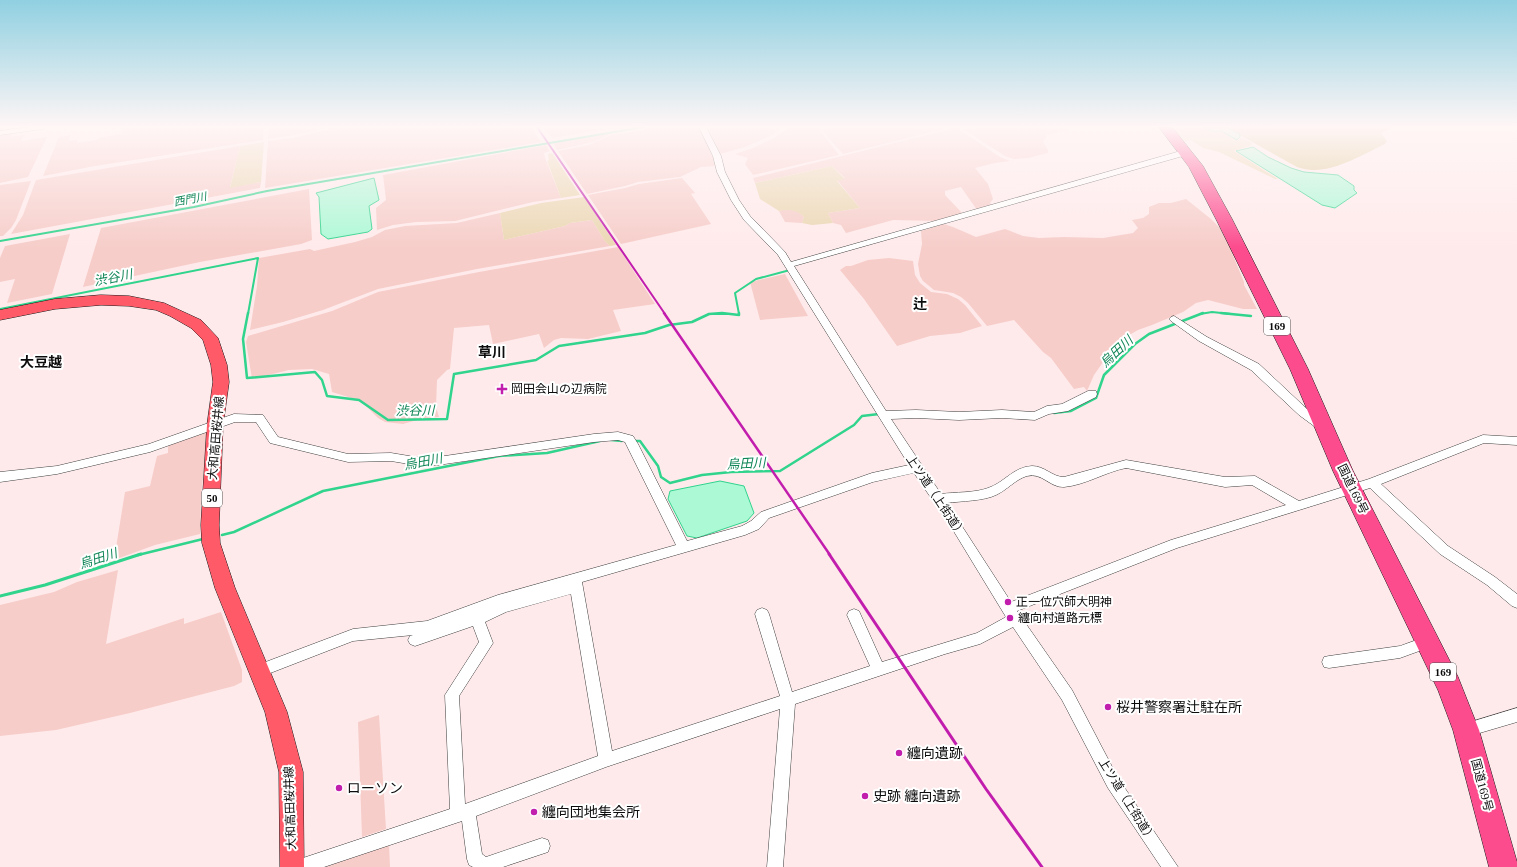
<svg xmlns="http://www.w3.org/2000/svg" width="1517" height="867" viewBox="0 0 1517 867" font-family="'Times New Roman','Noto Sans JP',serif">
<rect width="100%" height="100%" fill="#ffeaeb"/>
<g fill="#f6cdc9">
<path d="M124,127H264L263,140L95,166L43,176L59,137L71,135L68,141L77,140V143L97,140L98,138L121,134Z"/>
<path d="M269,127H332L294,135L268,139Z"/>
<path d="M339,127H531L541,142L265,188L268,141L293,138Z"/>
<path d="M542,127H613V128L553,138Z"/>
<path d="M661,127H699L711,149L715,166L701,167L680,177L638,182L625,186L587,194L558,151L589,145L612,135Z"/>
<path d="M705,127H784L772,135L745,147L720,154Z"/>
<path d="M790,127H817L839,155L753,175L745,164L748,158L735,154L753,148L774,138Z"/>
<path d="M819,127H952L843,154Z"/>
<path d="M960,127H1069L1068,130L1047,135L1043,142L1048,150V153L1028,158L1014,159L1005,156Z"/>
<path d="M955,128H957L1000,157L1010,161L995,163L975,168L988,184L993,199L990,203L992,206L977,210L961,187L945,191V195L963,214L939,221L893,220L846,233L841,225L833,223L828,213L860,208L837,180L845,178L832,166L755,183L753,178Z"/>
<path d="M12,133L11,137L24,135L21,141L47,137L28,177L0,183V136Z"/>
<path d="M611,134L593,142L557,150L553,143L570,139Z"/>
<path d="M546,145L550,151L544,153L545,158L561,198L533,202L455,221L416,222L393,225L377,230L376,208L386,200L383,175Z"/>
<path d="M240,146L230,187L261,182L260,188L11,234L23,215L36,180Z"/>
<path d="M682,178L695,193L691,194L711,224L621,244L588,195L625,188L639,184Z"/>
<path d="M31,181L16,220L11,228L3,236H0V185Z"/>
<path d="M309,189L312,240L301,244L200,262L83,287L101,228Z"/>
<path d="M1186,199L1211,219L1223,231L1244,282V285L1257,309H1243L1208,300L1196,303L1183,312L1152,325L1138,330L1131,334L1108,355L1094,375L1087,391L1084,387L1074,389L1051,358L1043,352L1014,320L987,326L968,303L961,297L953,293L934,290L923,281L920,276L918,264L922,244L921,231L940,225L944,224L953,227L976,237L1005,229L1023,236L1039,238L1064,237L1103,238L1133,233L1138,228L1132,220L1143,218L1149,214V207L1159,203H1171Z"/>
<path d="M786,209L798,211L804,217L802,223L785,222L779,211Z"/>
<path d="M500,213L504,240L565,226L570,223L592,220L605,241L610,246L477,269L378,289L323,310L283,322L250,330L257,286L259,258L310,249L314,251L355,242L372,237L385,230L405,226L457,223Z"/>
<path d="M70,234L52,294L7,303L15,279L0,282V258L5,246Z"/>
<path d="M618,247L655,304L613,310L621,331L588,339L561,338L554,340L544,348L539,334L493,344L489,325L454,328L450,369L447,370L437,380L436,407L439,417L424,418L403,424L385,422L378,418L361,401L332,392L329,374L312,369L289,370L252,379L246,342L248,336L332,311L378,292L479,272Z"/>
<path d="M889,258L913,261L915,275L920,283L931,292L947,294L958,299L965,305L982,326L960,333L930,336L897,346L864,299L840,270L846,266H851L868,260Z"/>
<path d="M785,274L808,316L760,320L750,282Z"/>
<path d="M205,431L208,433L201,495L200,534L155,545L114,560L125,492L150,486L157,456L168,453V444Z"/>
<path d="M118,570L106,644L184,618V624L221,612L242,670V682L234,686L130,713L56,730L0,736V605L54,592L77,582Z"/>
<path d="M379,715L386,829L362,837L358,722Z"/>
<path d="M389,844L390,867H322Z"/>
</g>
<g fill="#ebd7b3">
<path d="M1168,127C1177,127 1195,124 1203,127C1211,129 1212,133 1221,131L1237,141L1241,138L1251,142L1252,145L1234,151L1278,179H1275L1219,152L1203,148L1191,140L1183,142Z"/>
<path d="M264,142L261,182L230,188L240,146Z"/>
<path d="M552,153L553,154L580,195L561,198L547,161L549,160L548,154Z"/>
<path d="M832,166L845,179L837,181L860,208L828,213L833,223L812,225L802,223L804,217C797,210 789,209 779,211L760,199L755,183Z"/>
<path d="M584,197L616,245L610,246L605,241L592,220L570,223L565,226L504,240L500,213L541,203Z"/>
</g>
<path fill="#dcc791" d="M1225,127H1394L1381,133L1387,141L1385,144C1359,156 1326,178 1297,167Z"/>
<g fill="#acf9d6" stroke="#30d48d">
<path d="M1203,127H1225L1240,134V137L1237,140L1221,131C1213,133 1210,131 1203,127Z"/>
<path d="M1253,147L1268,157L1291,168L1304,172L1338,175L1354,186V190L1357,193L1335,208L1322,205L1236,151Z"/>
<path d="M374,178L379,200L369,206L372,229L368,232L328,239L321,234L319,197L316,193Z"/>
<path d="M720,481L744,486L754,513L747,521L697,538L687,536L668,499L670,491Z"/>
</g>
<g fill="none" stroke-linecap="round" stroke-linejoin="round">
<g stroke="#30d48d" stroke-width="2">
<path d="M0,241L194,207L267,191L644,127"/>
<path d="M0,309L258,258L248,314"/>
<path d="M710,314H730"/>
<path d="M739,314L735,293L756,279L790,270"/>
<path d="M1200,314L1212,312L1231,314"/>
</g>
<g stroke="#30d48d" stroke-width="2.5">
<path d="M248,313L243,339L247,378L315,372L322,380L327,396L359,400L388,420L447,419L454,374L536,360L559,346L645,333L669,325L692,322L709,314L722,313L739,315V313"/>
<path d="M1221,313L1251,316"/>
<path d="M1054,413L1071,411L1096,398L1104,375L1135,344L1149,334L1203,313"/>
<path d="M611,440L622,441"/>
<path d="M633,441H640L658,466L661,477L670,483L702,475L731,472L780,471L854,425L862,416L879,414"/>
<path d="M222,535L234,532L323,491L499,456L547,453L600,441"/>
<path d="M138,555L203,539"/>
</g>
<path stroke="#30d48d" stroke-width="3" d="M0,596L45,585L141,554"/>
<g stroke="#3f3f3f" stroke-width="1">
<g id="street">
<path d="M30,127H47L43,129L0,135V131Z"/>
<path d="M699,127H706L721,156L725,172L739,200L750,216L785,252L791,262L1184,150H1190V154L794,266L886,411L916,410L959,412L1002,410L1034,412L1047,406L1062,404L1088,391H1096L1097,394L1096,397L1068,411L1049,414L1035,420L1002,418L959,420L916,418L891,419L941,494C955,492 975,493 988,488C1004,483 1013,467 1032,466C1045,466 1052,477 1064,477L1126,460L1225,477L1255,476L1299,501L1369,479L1483,435L1517,437V445L1484,443L1381,484L1448,546L1495,577L1517,594V608L1512,606L1487,585L1440,554L1370,488L1177,548L1017,611L1072,690L1118,778L1178,867H1161L1108,788L1062,700L1013,627L980,644L945,654L795,704L783,867H767L780,709L606,767L476,816L482,854L486,857L542,838L548,840L550,846L548,852L503,867H473L469,865L467,859L462,821L324,867H292L294,861L450,809L445,695L479,642L473,626L415,646L410,644L408,640L410,636L413,635L353,641L260,677L255,676L253,671L255,666L353,629L427,621L498,595L676,545L625,442L618,440L594,442L438,465H415L391,461L348,462L270,443L256,422H235L150,452L57,474L0,482V472L57,466L149,444L234,414L263,415L278,437L348,454L391,453L415,457H438L594,434L618,432L633,436L638,444L687,541L742,526L751,521L761,512L872,473L909,465L778,255L744,220L731,200L717,172L713,156ZM1126,468L1225,487L1252,485L1286,505L1171,540L1011,602L947,503C961,501 984,501 996,495C1007,490 1016,479 1027,476C1042,472 1050,488 1064,487C1086,485 1105,472 1126,468ZM914,473L953,530L1006,617L977,633L882,662L859,611L854,609L849,611L847,615L870,666L792,692L769,614L767,610L762,608L757,610L755,614L780,696L612,751L582,582L745,535L759,529L769,518L873,482ZM571,594L598,756L465,804L459,696L493,643L485,622L506,612Z"/>
<path d="M1174,316L1207,337L1259,364L1307,409L1326,423L1327,426L1326,429H1318L1299,415L1251,370L1199,341L1171,321L1169,319L1171,317Z"/>
<path d="M1428,636L1433,638L1435,642L1433,646L1400,658L1329,668L1324,667L1322,662L1324,657L1329,656L1400,646Z"/>
<path d="M1517,708V722L1466,737L1461,735L1459,730L1461,725Z"/>
</g>
</g>
<g stroke="#1d1d1d" stroke-width="1">
<path id="primary" d="M101,295L129,296L164,303L201,320L218,338L227,365L229,382L223,425L219,525L220,543L235,588L287,712L303,772L304,867H280L279,772L265,712L215,588L202,543L201,525L207,425L213,382L211,365L203,340L191,328L170,316L156,310L129,306L101,305L55,309L0,320V310L55,299Z"/>
</g>
<g stroke="#1d1d1d" stroke-width="1">
<path id="highway" d="M1159,127H1172L1203,166L1232,219L1308,369L1353,471L1458,677L1479,730L1517,862V867H1489L1453,730L1438,690L1333,471L1290,369L1216,219L1189,167Z"/>
</g>
<use href="#street" fill="#fff" fill-rule="evenodd"/>
<use href="#primary" fill="#ff5a67" fill-rule="evenodd"/>
<use href="#highway" fill="#fc4c8e" fill-rule="evenodd"/>
<path stroke="#c21eae" stroke-width="2" d="M537,127L665,314"/>
<path stroke="#c21eae" stroke-width="2.5" d="M664,313L830,555"/>
<path stroke="#c21eae" stroke-width="3" d="M829,554L986,789L1042,867"/>
</g>
<linearGradient id="sky" x2="0" y2="1"><stop stop-color="#90d0e1"/><stop offset="0.51" stop-color="#fff6f6"/><stop offset="1" stop-color="#fff6f6" stop-opacity="0"/></linearGradient>
<rect width="1517" height="248" fill="url(#sky)"/>
<g fill="#c21eae" stroke="#fff" stroke-width="1.5">
<path d="M500 383h4v4h4v4h-4v4h-4v-4h-4v-4h4z"/>
<circle cx="1008" cy="602" r="4"/>
<circle cx="1010" cy="618" r="4"/>
<circle cx="1108" cy="707" r="4"/>
<circle cx="899" cy="753" r="4"/>
<circle cx="339" cy="788" r="4"/>
<circle cx="865" cy="796" r="4"/>
<circle cx="534" cy="812" r="4"/>
</g>
<g text-anchor="middle" stroke-width="4" stroke-linejoin="round" paint-order="stroke">
<g font-size="11" font-style="italic" fill="#108657" stroke="#fff">
<text transform="translate(190 199) rotate(-11)" y="4">西門川</text>
</g>
<g fill="#fff" stroke="#555" stroke-width="1">
<rect x="1264" y="317" width="26" height="18" rx="3"/>
<rect x="202" y="489" width="20" height="18" rx="3"/>
<rect x="1430" y="663" width="26" height="18" rx="3"/>
</g>
<g font-size="11" font-weight="bold" fill="#0c0c0c">
<text x="1277" y="330">169</text>
<text x="212" y="502">50</text>
<text x="1443" y="676">169</text>
</g>
<g font-size="12" fill="#0c0c0c" stroke="#fff" text-anchor="start">
<text x="511" y="393">岡田会山の辺病院</text>
<text x="1016" y="606">正一位穴師大明神</text>
<text x="1018" y="622">纏向村道路元標</text>
</g>
<g font-size="12" fill="#0c0c0c" stroke="#fff">
<text transform="translate(216 438) rotate(-85)" y="4">大和高田桜井線</text>
<text transform="translate(1353 489) rotate(64)" y="4">国道169号</text>
<text transform="translate(936 496) rotate(56)" y="4">上ツ道（上街道）</text>
<text transform="translate(1482 785) rotate(75)" y="4">国道169号</text>
<text transform="translate(1127 800) rotate(58)" y="4">上ツ道（上街道）</text>
<text transform="translate(290 808) rotate(-92)" y="4">大和高田桜井線</text>
</g>
<g font-size="13" font-style="italic" fill="#108657" stroke="#fff">
<text transform="translate(113 277) rotate(-11)" y="5">渋谷川</text>
<text transform="translate(1116 351) rotate(-43)" y="5">烏田川</text>
<text transform="translate(415 410) rotate(-1)" y="5">渋谷川</text>
<text transform="translate(423 461) rotate(-11)" y="5">烏田川</text>
<text transform="translate(746 463) rotate(-3)" y="5">烏田川</text>
<text transform="translate(98 558) rotate(-18)" y="5">烏田川</text>
</g>
<g font-size="14" font-weight="bold" fill="#0c0c0c" stroke="#fff">
<text x="920" y="309">辻</text>
<text x="492" y="357">草川</text>
<text x="41" y="367">大豆越</text>
</g>
<g font-size="14" fill="#0c0c0c" stroke="#fff" text-anchor="start">
<text x="1116" y="712">桜井警察署辻駐在所</text>
<text x="907" y="758">纏向遺跡</text>
<text x="347" y="793">ローソン</text>
<text x="873" y="801">史跡 纏向遺跡</text>
<text x="542" y="817">纏向団地集会所</text>
</g>
</g>
</svg>
